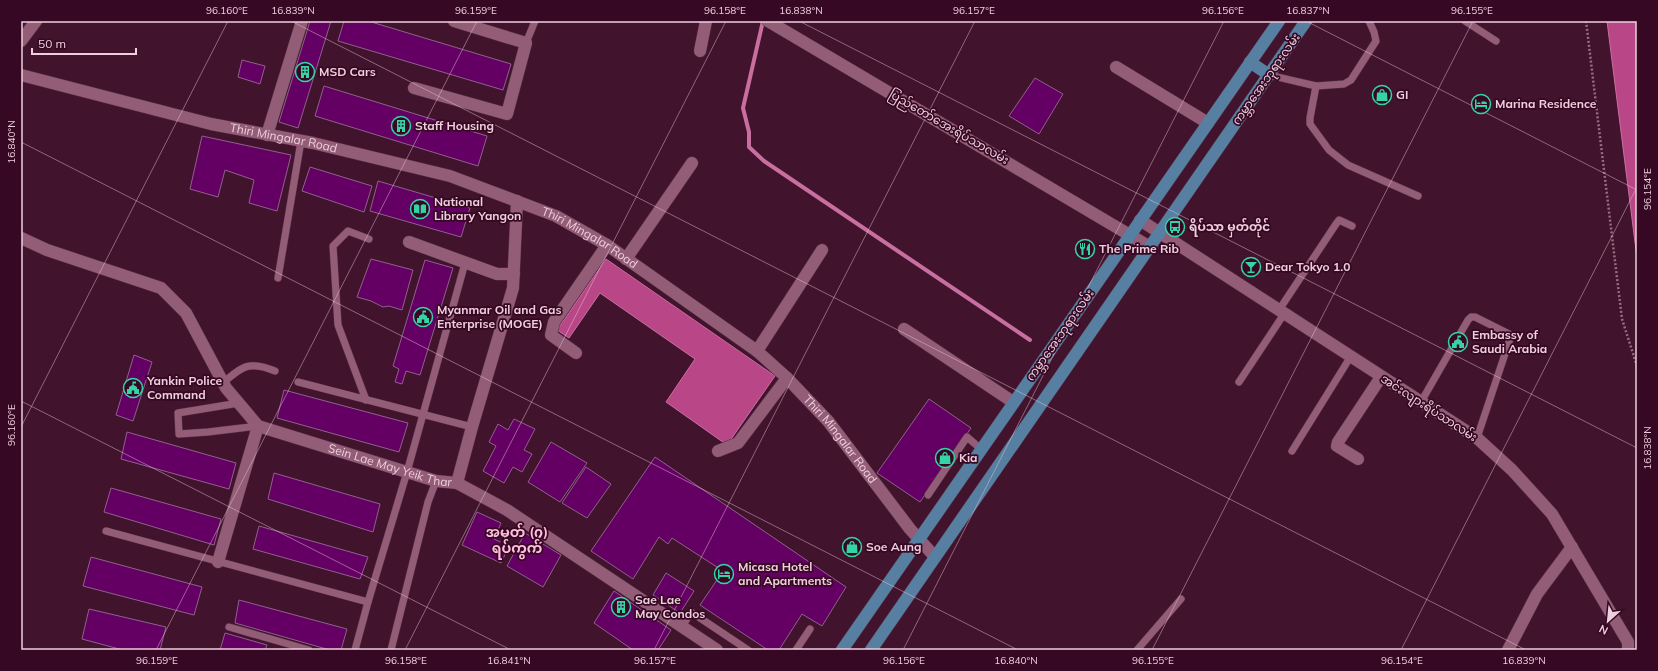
<svg xmlns="http://www.w3.org/2000/svg" width="1658" height="671" viewBox="0 0 1658 671" font-family="Mulish,'Noto Sans Myanmar',sans-serif">
<rect width="100%" height="100%" fill="#42132d"/>
<g fill="#b94686" stroke="#c96fa0">
<path d="M1607,21H1637V258Z"/>
<path d="M606,259L775,376L727,445L666,402L695,359L600,293L569,338L557,330Z"/>
</g>
<g fill="none" stroke-linecap="round" stroke-linejoin="round">
<path stroke="#c96fa0" stroke-width="4" d="M763,21L743,108L749,132V147L764,161L1030,340"/>
</g>
<g fill="#640063" stroke="#8d628a">
<path d="M310,21H331L298,128L279,122Z"/>
<path d="M344,21H368L511,64L503,90L338,41Z"/>
<path d="M242,60L265,66L260,84L238,77Z"/>
<path d="M1035,78L1063,94L1039,134L1009,116Z"/>
<path d="M324,86L487,136L478,166L315,116Z"/>
<path d="M202,136L291,155L277,211L249,203L254,180L225,170L218,197L190,189Z"/>
<path d="M310,167L372,186L364,212L302,191Z"/>
<path d="M378,181L470,208L461,237L370,211Z"/>
<path d="M371,259L413,270L402,310L389,306L383,307L371,301L357,297Z"/>
<path d="M425,260L453,268L420,375L406,371L402,384L395,382L399,369L393,366Z"/>
<path d="M134,355L152,362L133,421L116,415Z"/>
<path d="M284,390L408,423L399,452L277,418Z"/>
<path d="M929,399L971,428L920,502L877,473Z"/>
<path d="M514,419L535,429L524,450L532,454L522,472L513,467L504,483L483,471L496,446L489,442L498,424L508,430Z"/>
<path d="M127,432L236,463L229,489L121,459Z"/>
<path d="M551,442L587,463L560,502L528,482Z"/>
<path d="M655,457L846,587L822,626L802,614L779,650H768L700,605L723,571L672,538L668,544L659,537L633,579L591,551Z"/>
<path d="M586,467L611,484L587,518L562,503Z"/>
<path d="M274,473L380,504L373,532L268,499Z"/>
<path d="M111,488L221,519L214,545L104,512Z"/>
<path d="M477,512L501,523L494,539L509,546L501,563L462,545Z"/>
<path d="M259,526L368,557L360,579L253,549Z"/>
<path d="M525,533L561,555L543,587L507,566Z"/>
<path d="M91,557L202,587L194,615L83,586Z"/>
<path d="M666,573L694,591L680,613L653,595Z"/>
<path d="M614,591L671,630L658,650H633L594,623Z"/>
<path d="M239,600L347,629L341,650H330L235,623Z"/>
<path d="M89,609L166,627L160,650H123L82,639Z"/>
<path d="M225,633L267,645L265,650H220Z"/>
</g>
<g fill="none" stroke-linecap="round" stroke-linejoin="round">
<g stroke="#563245" stroke-width="8">
<g id="lane">
<path d="M1465,21L1496,41"/>
<path d="M526,43L535,21"/>
<path d="M1269,75L1316,86L1344,84L1351,80L1376,41L1374,32L1369,21"/>
<path d="M1316,86L1310,118V124L1329,150L1348,165L1418,196"/>
<path d="M278,278L301,141"/>
<path d="M1279,310L1336,224L1339,220L1352,226"/>
<path d="M298,382L472,427"/>
<path d="M1239,382L1284,314"/>
<path d="M223,383C243,365 250,361 275,371"/>
<path d="M366,400L338,325L333,246L348,231L369,239"/>
<path d="M1421,402L1468,320L1471,317H1475L1509,334L1510,339L1477,438"/>
<path d="M239,403L178,413L179,434L208,432L258,426"/>
<path d="M1292,451L1351,356"/>
<path d="M928,495L967,437L981,449"/>
<path d="M106,531L368,602"/>
<path d="M229,627L309,650"/>
<path d="M682,627L691,612L748,650"/>
<path d="M355,650L368,602L407,472L465,263"/>
<path d="M391,650L428,502L436,481"/>
<path d="M796,650L810,629"/>
<path d="M1137,650L1181,599"/>
</g>
</g>
<g stroke="#563245" stroke-width="13">
<g id="street">
<path d="M768,21L1150,247"/>
<path d="M21,41L36,21"/>
<path d="M700,51L706,21"/>
<path d="M1116,67L1208,123"/>
<path id="s1" d="M21,75L211,124L313,143L450,176L556,216L607,245L757,351L787,378L828,421L910,529L935,557"/>
<path d="M414,88L507,114L526,43L454,21"/>
<path d="M267,135L302,21"/>
<path d="M1140,220L1477,438L1512,470L1552,514L1628,642V650"/>
<path d="M21,238L47,250L161,288L186,313L226,388L258,426L218,562"/>
<path d="M409,242L497,274H514"/>
<path d="M626,259L692,163"/>
<path d="M904,329L1013,402"/>
<path d="M757,351L822,250"/>
<path d="M576,353L551,335L554,322L607,245"/>
<path id="s2" d="M258,426L436,481L457,483L507,510L717,650"/>
<path d="M718,451L738,443L787,378"/>
<path d="M1358,459L1337,446L1338,442L1381,377"/>
<path d="M457,483L472,427L513,288L517,201"/>
<path d="M1508,650L1537,594L1572,547"/>
</g>
</g>
<g stroke="#563245" stroke-width="13">
<g id="primary">
<path d="M1250,62L1269,75"/>
<path d="M842,650L1279,21"/>
<path d="M871,650L1306,21"/>
</g>
</g>
<path stroke="#956e82" stroke-width="2.5" stroke-dasharray="2 2" stroke-linecap="butt" d="M1586,21L1622,319L1637,366"/>
<use href="#lane" stroke="#935c77" stroke-width="7"/>
<use href="#street" stroke="#935c77" stroke-width="12"/>
<use href="#primary" stroke="#567fa2" stroke-width="12"/>
</g>
<path fill="none" stroke="#eecfdd" stroke-width="1" stroke-opacity="0.45" d="M291,21L1526,650M799,21L1637,448M1306,21L1637,190M21,142L1018,650M21,401L511,650M21,427L228,21M156,650L477,21M405,650L726,21M654,650L975,21M903,650L1224,21M1152,650L1473,21M1401,650L1637,187"/>
<defs>
<g id="building-ring" transform="scale(1)"><circle r="9.5" fill="#360823" stroke="#34d4a7" stroke-width="1.5"/><path d="M-4-6H4V6H1V3H-1V6H-4ZM-2.5-4.3h1.7v1.8h-1.7ZM.8-4.3h1.7v1.8H.8ZM-2.5-1h1.7V.8h-1.7ZM.8-1h1.7V.8H.8Z" fill="#34d4a7"/></g>
<g id="shop-ring" transform="scale(1)"><circle r="9.5" fill="#360823" stroke="#34d4a7" stroke-width="1.5"/><path d="M-5-2.5h2.3a2.7 3.5 0 0 1 5.4 0H5L5.5 6h-11ZM-1.5-2.5h3a1.5 2.3 0 0 0-3 0Z" fill="#34d4a7"/></g>
<g id="hotel-ring" transform="scale(1)"><circle r="9.5" fill="#360823" stroke="#34d4a7" stroke-width="1.5"/><path d="M-6-4.5h1.5V1H6V5H4.5V3h-9V5H-6ZM-4 0a1.8 1.8 0 1 1 3.6 0ZM.5 0V-2.5h3Q6-2.5 6 0Z" fill="#34d4a7"/></g>
<g id="library-ring" transform="scale(1)"><circle r="9.5" fill="#360823" stroke="#34d4a7" stroke-width="1.5"/><path d="M-6-4Q-3-5.5-.7-3.5V5Q-3 3-6 4ZM6-4Q3-5.5 .7-3.5V5Q3 3 6 4Z" fill="#34d4a7"/></g>
<g id="bus-ring" transform="scale(1)"><circle r="9.5" fill="#360823" stroke="#34d4a7" stroke-width="1.5"/><path d="M-5-6H5V4H4V6H2V4H-2V6H-4V4H-5ZM-3.5-4V0h7V-4ZM-3.5 1.2v1.5H-2V1.2ZM2 1.2v1.5H3.5V1.2Z" fill="#34d4a7"/></g>
<g id="restaurant-ring" transform="scale(1)"><circle r="9.5" fill="#360823" stroke="#34d4a7" stroke-width="1.5"/><path d="M-5-6h1v4h1v-4h1v4h1v-4h1v5L-1.5 .5V6h-2V.5L-5-1ZM5-6V6H3V1.5H1.5Q1.5-4 5-6Z" fill="#34d4a7"/></g>
<g id="bar-ring" transform="scale(1)"><circle r="9.5" fill="#360823" stroke="#34d4a7" stroke-width="1.5"/><path d="M-6-5H6L.8 .8V4.5H3.5V6h-7V4.5H-.8V.8Z" fill="#34d4a7"/></g>
<g id="civic-ring" transform="scale(1)"><circle r="9.5" fill="#360823" stroke="#34d4a7" stroke-width="1.5"/><path d="M-.6-6.5H3V-4.5H.6V-3L4-1V1h2V6H-6V1h2V-1L-.6-3ZM-1.2 2.5V6h2.4V2.5Z" fill="#34d4a7"/></g>
</defs>
<g fill-rule="evenodd">
<use href="#building-ring" x="305" y="72"/>
<use href="#shop-ring" x="1382" y="95"/>
<use href="#hotel-ring" x="1481" y="104"/>
<use href="#building-ring" x="401" y="126"/>
<use href="#library-ring" x="420" y="209"/>
<use href="#bus-ring" x="1175" y="227"/>
<use href="#restaurant-ring" x="1085" y="249"/>
<use href="#bar-ring" x="1251" y="267"/>
<use href="#civic-ring" x="423" y="317"/>
<use href="#civic-ring" x="1458" y="342"/>
<use href="#civic-ring" x="133" y="388"/>
<use href="#shop-ring" x="945" y="458"/>
<use href="#shop-ring" x="852" y="547"/>
<use href="#hotel-ring" x="724" y="574"/>
<use href="#building-ring" x="621" y="607"/>
</g>
<g text-anchor="middle" stroke-width="3.5" stroke-linejoin="round" paint-order="stroke">
<g font-size="12" font-weight="bold" fill="#eecfdd" stroke="#360823" text-anchor="start">
<text x="319" y="76">MSD Cars</text>
<text x="1396" y="99">GI</text>
<text x="1495" y="108">Marina Residence</text>
<text x="415" y="130">Staff Housing</text>
<text x="434" y="206">National<tspan x="434" dy="14">Library Yangon</tspan></text>
<text x="1189" y="231">ရိပ်သာ မှတ်တိုင်</text>
<text x="1099" y="253">The Prime Rib</text>
<text x="1265" y="271">Dear Tokyo 1.0</text>
<text x="437" y="314">Myanmar Oil and Gas<tspan x="437" dy="14">Enterprise (MOGE)</tspan></text>
<text x="1472" y="339">Embassy of<tspan x="1472" dy="14">Saudi Arabia</tspan></text>
<text x="147" y="385">Yankin Police<tspan x="147" dy="14">Command</tspan></text>
<text x="959" y="462">Kia</text>
<text x="866" y="551">Soe Aung</text>
<text x="738" y="571">Micasa Hotel<tspan x="738" dy="14">and Apartments</tspan></text>
<text x="635" y="604">Sae Lae<tspan x="635" dy="14">May Condos</tspan></text>
</g>
<g font-size="12" fill="#eecfdd" stroke="#360823">
<text transform="translate(1266 79) rotate(-55)" y="4">ကမ္ဘာအေးဘုရားလမ်း</text>
<text transform="translate(949 127) rotate(30)" y="4">ပြည်တော်အေးရိပ်သာလမ်း</text>
<text dy="4" stroke="none"><textPath href="#s1" startOffset="270">Thiri Mingalar Road</textPath></text>
<text dy="4" stroke="none"><textPath href="#s1" startOffset="594">Thiri Mingalar Road</textPath></text>
<text transform="translate(1060 335) rotate(-55)" y="4">ကမ္ဘာအေးဘုရားလမ်း</text>
<text transform="translate(1429 408) rotate(33)" y="4">အင်းလျားရိပ်သာလမ်း</text>
<text dy="4" stroke="none"><textPath href="#s1" startOffset="918">Thiri Mingalar Road</textPath></text>
<text dy="4" stroke="none"><textPath href="#s2" startOffset="138">Sein Lae May Yeik Thar</textPath></text>
</g>
<g font-size="14" font-weight="bold" fill="#fdbfdc" stroke="#360823">
<text x="517" y="537">အမှတ် (၇)<tspan x="517" dy="16">ရပ်ကွက်</tspan></text>
</g>
</g>
<rect width="1658" height="671" fill="none" stroke="#360823" stroke-width="44"/>
<g transform="translate(1608 621) rotate(207)" stroke="#360823" stroke-width="3" paint-order="stroke">
<path d="M0-3L7 15L0 10L-7 15Z" fill="#eecfdd"/>
<text y="-6" font-size="11" font-weight="bold" text-anchor="middle" fill="#eecfdd">N</text>
</g>
<path d="M32 48v6h104v-6" fill="none" stroke="#eecfdd" stroke-width="2"/>
<text x="38" y="48" font-size="12" fill="#eecfdd" stroke="#360823" stroke-width="3" paint-order="stroke">50 m</text>
<rect x="22" y="22" width="1614" height="627" fill="none" stroke="#eecfdd" stroke-width="1.5"/>
<g font-size="10" text-anchor="middle" fill="#eecfdd">
<text x="227" y="14">96.160°E</text>
<text x="293" y="14">16.839°N</text>
<text x="476" y="14">96.159°E</text>
<text x="725" y="14">96.158°E</text>
<text x="801" y="14">16.838°N</text>
<text x="974" y="14">96.157°E</text>
<text x="1223" y="14">96.156°E</text>
<text x="1308" y="14">16.837°N</text>
<text x="1472" y="14">96.155°E</text>
<text transform="translate(11 142) rotate(-90)" y="4">16.840°N</text>
<text transform="translate(1647 189) rotate(-90)" y="4">96.154°E</text>
<text transform="translate(11 425) rotate(-90)" y="4">96.160°E</text>
<text transform="translate(1647 448) rotate(-90)" y="4">16.838°N</text>
<text x="157" y="664">96.159°E</text>
<text x="406" y="664">96.158°E</text>
<text x="509" y="664">16.841°N</text>
<text x="655" y="664">96.157°E</text>
<text x="904" y="664">96.156°E</text>
<text x="1016" y="664">16.840°N</text>
<text x="1153" y="664">96.155°E</text>
<text x="1402" y="664">96.154°E</text>
<text x="1524" y="664">16.839°N</text>
</g>
</svg>
